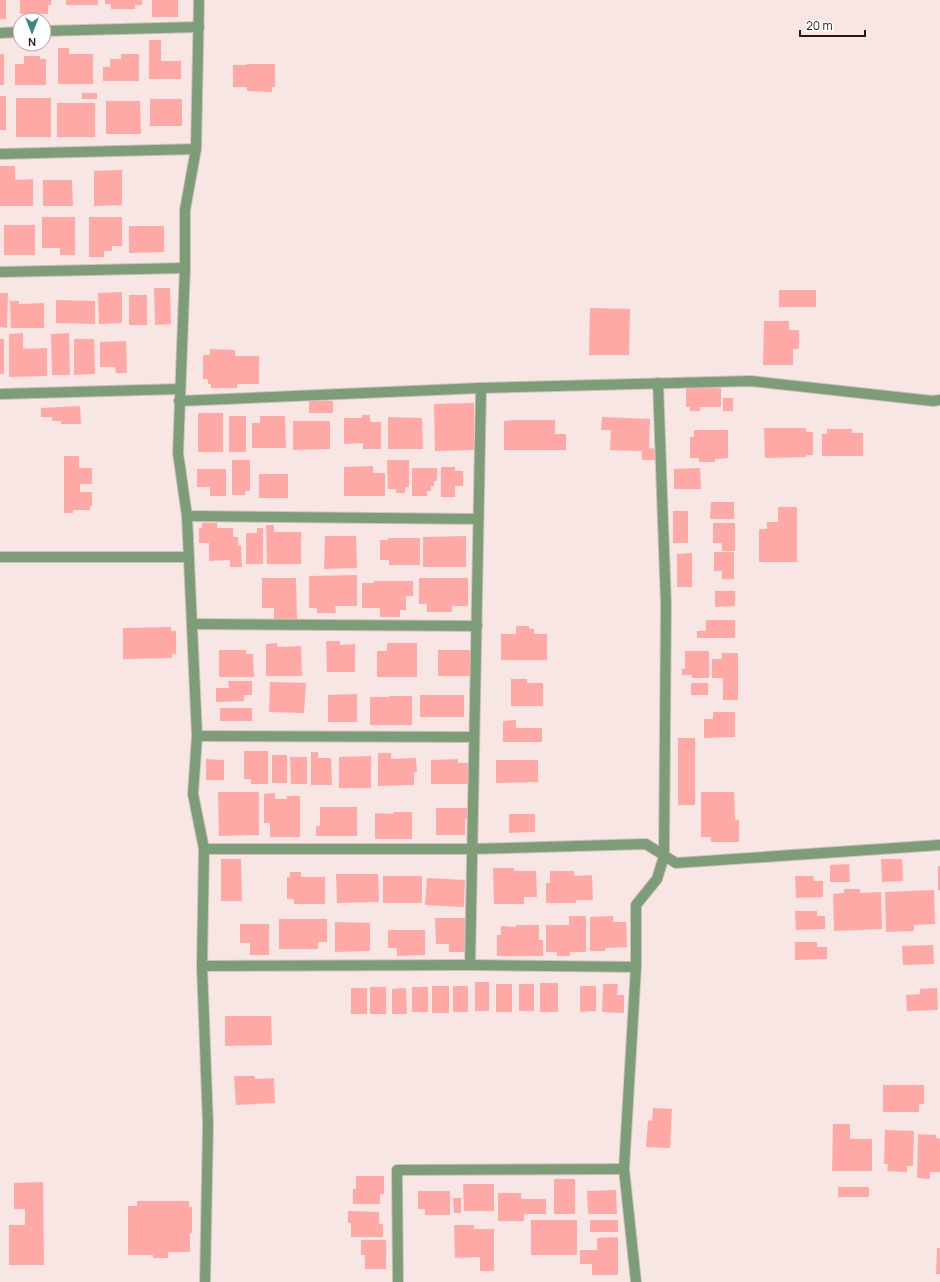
<svg xmlns="http://www.w3.org/2000/svg" width="940" height="1282" viewBox="0 0 940 1282" font-family="Manrope,sans-serif">
<rect width="100%" height="100%" fill="#f8e6e5"/>
<g fill="#ffa9a6">
<rect x="0" y="0" width="6" height="19"/>
<path d="M20,0H51V5H48V14H20Z"/>
<rect x="66" y="0" width="32" height="5"/>
<path d="M105,0H142V5H135V9H111V4H105Z"/>
<rect x="152" y="0" width="26" height="17"/>
<path d="M149,40H161V61H181V79H149Z"/>
<path d="M58,48H69V54H93V84H58Z"/>
<rect x="0" y="54" width="4" height="31"/>
<path d="M121,54H139V81H103V67H110V59H121Z"/>
<path d="M24,56H40V59H46V85H15V64H24Z"/>
<path d="M247,64H275V87H272V92L247,91V87H233V65H247Z"/>
<rect x="82" y="93" width="15" height="6"/>
<rect x="0" y="96" width="6" height="34"/>
<rect x="16" y="98" width="35" height="39"/>
<rect x="150" y="99" width="32" height="27"/>
<path d="M106,101H140L141,134H106Z"/>
<rect x="57" y="103" width="38" height="34"/>
<path d="M0,166H15V180L33,179V206H0Z"/>
<path d="M122,170V205L94,206V171Z"/>
<path d="M43,180H72L73,206H43Z"/>
<path d="M42,217H75V255H60V248H42Z"/>
<path d="M89,217H122V246H112V251H104V257H89Z"/>
<rect x="4" y="225" width="31" height="30"/>
<path d="M129,226H164V252L129,253Z"/>
<path d="M154,288H170L171,324L155,325Z"/>
<rect x="779" y="290" width="37" height="17"/>
<path d="M122,292V323L99,324L98,293Z"/>
<path d="M0,293H8L7,328L0,327Z"/>
<rect x="129" y="295" width="18" height="30"/>
<path d="M56,300L95,301V324L56,323Z"/>
<path d="M10,301H19V304L44,303V328H11Z"/>
<path d="M590,308L630,309L629,355H589Z"/>
<path d="M764,321H789V330H799V349H793V365H763Z"/>
<path d="M23,333V349L47,348V376L9,377V334Z"/>
<path d="M69,333L70,375H52L51,334Z"/>
<rect x="0" y="339" width="4" height="35"/>
<path d="M74,339H94L95,374L74,375Z"/>
<path d="M126,341L127,373H116L115,367H100V342Z"/>
<path d="M210,349L235,350V356H259V384H237V388H211V384H208V379H203V355H210Z"/>
<path d="M686,388H721V407H700V411H690V407H686Z"/>
<rect x="723" y="398" width="10" height="13"/>
<rect x="309" y="401" width="24" height="12"/>
<path d="M474,403V450L435,451L434,404Z"/>
<path d="M80,406L81,424H61V421H52V417H41V408Z"/>
<rect x="198" y="413" width="25" height="39"/>
<path d="M362,415H370V422H381V449H363V443L344,444V418H362Z"/>
<rect x="229" y="416" width="17" height="36"/>
<path d="M260,416H285L286,448H252V423H260Z"/>
<path d="M388,417L422,418L423,449H388Z"/>
<path d="M602,417L650,419L649,448L657,449V460H642V451L610,450L611,430H601Z"/>
<path d="M513,420H555V434H566V450H504V421Z"/>
<path d="M293,421H330V449L293,450Z"/>
<path d="M764,428H806V432H813V455H806V457L765,458Z"/>
<path d="M827,429H852V433H863V456H822V434H827Z"/>
<path d="M694,430H728V458L715,459V462H699V458H690V437H694Z"/>
<path d="M64,456H79V468H92V484H80V492H92V506H90V510H73V513H64Z"/>
<path d="M232,460H250V491H245V495H232Z"/>
<path d="M387,460H409V487H405V493H396V489H388Z"/>
<path d="M373,466V473H385V496H344V467Z"/>
<path d="M441,467H455V471H463V486H455V497H441Z"/>
<path d="M412,468H437V481H434V486H431V491H427V496H412Z"/>
<path d="M700,468L701,489H674V469Z"/>
<path d="M197,469H226V496H210V487H197Z"/>
<rect x="259" y="474" width="29" height="24"/>
<path d="M711,502H734V519H710Z"/>
<path d="M778,507H797V562H759V529H767V522H778Z"/>
<rect x="673" y="511" width="15" height="32"/>
<path d="M202,523H217V528H233V537H238V546L241,545L242,567H230V560L209,561V543H199V528H202Z"/>
<path d="M713,523H735V551H722V543H713Z"/>
<path d="M266,525H274V532H301V564H267Z"/>
<path d="M257,528H263V564H246V533H257Z"/>
<path d="M325,536H356L357,568L324,569Z"/>
<path d="M466,536V567H423V537Z"/>
<path d="M388,538H420V565H389V560H380V540H388Z"/>
<path d="M714,552H734V579H722V571H714Z"/>
<path d="M692,553V587H677V554Z"/>
<path d="M357,575V606H335L336,613H317V608H309V576Z"/>
<path d="M262,578H296L297,619H274V608H262Z"/>
<path d="M419,578H468V606H452V612H427V604H419Z"/>
<path d="M374,581H413V596H406V610H400V617H380V608H362V583H374Z"/>
<path d="M715,591H735V606L715,607Z"/>
<path d="M706,620H735V638H697V631H706Z"/>
<path d="M516,626H529V629H534V634H547V660H501V634H516Z"/>
<path d="M171,627V631H176V654H172V658L123,659V628Z"/>
<path d="M326,641H340V645L355,644V672H327Z"/>
<path d="M277,643V647L301,646L302,676H266V644Z"/>
<path d="M387,643H417V677H377V651H387Z"/>
<path d="M219,650H246V654H253L254,677H219Z"/>
<rect x="438" y="650" width="34" height="26"/>
<path d="M685,651H709V678H692V675H682V669H685Z"/>
<path d="M722,653H738V700H723V678H712V659H722Z"/>
<path d="M511,679H527V683H543V706H511Z"/>
<path d="M228,681H252V695H244V701L216,702V688H229Z"/>
<path d="M270,682L306,683L304,713L269,712Z"/>
<rect x="691" y="683" width="17" height="12"/>
<path d="M357,694V722H328V695Z"/>
<rect x="420" y="695" width="44" height="22"/>
<path d="M389,696H412V725H370V697H389Z"/>
<rect x="220" y="708" width="32" height="13"/>
<path d="M713,712H735V737L704,738V719H713Z"/>
<path d="M516,720V728H542V742H503V721Z"/>
<rect x="678" y="738" width="17" height="67"/>
<path d="M244,751H268V784H251V779H244Z"/>
<path d="M311,752H318V758H331L332,785H311Z"/>
<path d="M378,753H391V759L416,758L417,772H414V785L378,786Z"/>
<rect x="272" y="755" width="15" height="28"/>
<path d="M371,756V788H339V757Z"/>
<path d="M290,757H307V784H291Z"/>
<path d="M206,759L224,760V780H206Z"/>
<path d="M458,759V763H471V784H431V760Z"/>
<path d="M496,760H538V782L496,783Z"/>
<path d="M218,792H259V835L219,836Z"/>
<path d="M701,792H734L735,820H739V842H711V837H701Z"/>
<path d="M275,793V799H287V796H300V837H270V823H264V794Z"/>
<path d="M320,807H357V836H316V826H320Z"/>
<path d="M436,808H470V819H465V835H436Z"/>
<path d="M393,812H412V839H375V813L393,814Z"/>
<path d="M509,814H535V832L509,833Z"/>
<path d="M221,859H241L242,901H221Z"/>
<path d="M881,859H902L903,881L882,882Z"/>
<path d="M849,864L850,882H830V865Z"/>
<rect x="938" y="866" width="2" height="24"/>
<path d="M493,868H514V871H536L537,897H524V904H494Z"/>
<path d="M550,871H574V876L592,875L593,900H576V903H546V883H550Z"/>
<path d="M290,872H301V877H325V904H294V899H287V877H290Z"/>
<path d="M336,874H378L379,902L337,903Z"/>
<rect x="383" y="876" width="39" height="27"/>
<path d="M795,876H813L814,881H823V897L796,898Z"/>
<path d="M427,878L465,880L464,907L425,905Z"/>
<path d="M844,889H860V893L881,892L882,929L834,931L833,894L844,893Z"/>
<path d="M934,890L935,924L914,925V931L886,932L885,892Z"/>
<path d="M795,911H817V916H825V929L796,930Z"/>
<path d="M569,916H586V952H570V956H557V952H546V925H569Z"/>
<path d="M613,916V922H626L627,947L605,948V951H590V917Z"/>
<path d="M435,918H466L467,952H449V944H436Z"/>
<path d="M279,919H327V942H318V949H279Z"/>
<path d="M335,922L370,923V951L335,952Z"/>
<path d="M240,924H269V955H250V943H240Z"/>
<path d="M516,925H539V940H543V956H497V935H501V926L516,927Z"/>
<path d="M388,930H425V955L397,956V948H388Z"/>
<path d="M795,942H817V947H827V959L795,960Z"/>
<path d="M933,945L934,964L903,965L902,946Z"/>
<rect x="475" y="982" width="14" height="29"/>
<rect x="540" y="983" width="18" height="29"/>
<rect x="496" y="984" width="16" height="28"/>
<rect x="519" y="984" width="15" height="27"/>
<path d="M603,984H618L617,995H624V1013L602,1012Z"/>
<rect x="432" y="986" width="17" height="27"/>
<rect x="453" y="986" width="15" height="26"/>
<path d="M580,986H596V1011L580,1012Z"/>
<rect x="370" y="987" width="16" height="27"/>
<rect x="412" y="987" width="16" height="25"/>
<rect x="351" y="988" width="16" height="26"/>
<path d="M406,988L407,1014H392V989Z"/>
<path d="M937,988L938,1010L907,1011L906,995L920,994V989Z"/>
<path d="M225,1016H271L272,1045L225,1046Z"/>
<path d="M234,1076H255V1079L274,1078L275,1103L236,1105Z"/>
<path d="M883,1085H924V1104H919V1112H883Z"/>
<path d="M653,1108L672,1109L670,1148L646,1147L648,1120L652,1121Z"/>
<path d="M833,1124H850V1139H872V1171H832Z"/>
<path d="M885,1130L914,1131L913,1166H907V1172L887,1171L888,1164H884Z"/>
<path d="M918,1134L936,1135V1138L940,1139V1172H930V1179L917,1178Z"/>
<path d="M356,1176H384V1194H380V1204H353V1189H356Z"/>
<rect x="554" y="1179" width="21" height="35"/>
<path d="M43,1182L44,1265H9V1225H25V1209H14V1183Z"/>
<path d="M463,1184H494V1211H464Z"/>
<rect x="838" y="1187" width="31" height="10"/>
<path d="M616,1190L617,1214H588L587,1191Z"/>
<path d="M418,1191H450V1215H425V1209H418Z"/>
<path d="M498,1193H521V1199H546V1214H524V1221H498Z"/>
<path d="M453,1198H461V1213H454Z"/>
<path d="M137,1201H189V1207H192V1233H190V1252H168V1258H153V1255H128V1206H137Z"/>
<path d="M348,1211L379,1212V1224H383V1237H351V1223H348Z"/>
<rect x="531" y="1220" width="46" height="35"/>
<rect x="590" y="1220" width="28" height="12"/>
<path d="M454,1225H474V1229H494V1271H480V1257L455,1258Z"/>
<path d="M618,1237V1275H592V1264H580V1250H597V1238Z"/>
<path d="M361,1240H386V1269H365V1255H361Z"/>
<path d="M937,1248H940V1274H936Z"/>
</g>
<g fill="none" stroke-linecap="round" stroke-linejoin="round">
<g stroke="#d5c0bf" stroke-width="12">
<g id="minor">
<path d="M199,0L196,149L185,210V268L178,453L187,516L197,736L193,794L204,849L202,966L208,1125L205,1282"/>
<path d="M44,31L199,27"/>
<path d="M0,33L20,32"/>
<path d="M0,154L196,149"/>
<path d="M0,272L185,268"/>
<path d="M0,394L180,389"/>
<path d="M179,401L481,388L751,381L933,401L940,400"/>
<path d="M187,516L478,519"/>
<path d="M0,557H189"/>
<path d="M192,624L477,626"/>
<path d="M197,736L474,737"/>
<path d="M204,849H472L646,844L676,863L940,845"/>
<path d="M470,965L481,388"/>
<path d="M202,966L470,965L636,967"/>
<path d="M398,1282L397,1170L624,1169"/>
<path d="M636,1282L624,1169L636,967V905L657,879L664,856L666,605L658,383"/>
</g>
</g>
<use href="#minor" stroke="#7c9d78" stroke-width="10"/>
</g>
<g transform="translate(32 32) rotate(180)"><circle r="19" fill="#ffffff" stroke="#ada1a1"/>
<path d="M0-3L7 15L0 10L-7 15Z" fill="#3e868b"/>
<text y="-6" font-size="11" font-weight="bold" text-anchor="middle" fill="#331313">N</text>
</g>
<path d="M800 30v6h65v-6" fill="none" stroke="#331313" stroke-width="2"/>
<text x="806" y="30" font-size="12" fill="#331313" stroke="#ffffff" stroke-width="3" paint-order="stroke">20 m</text>
</svg>
